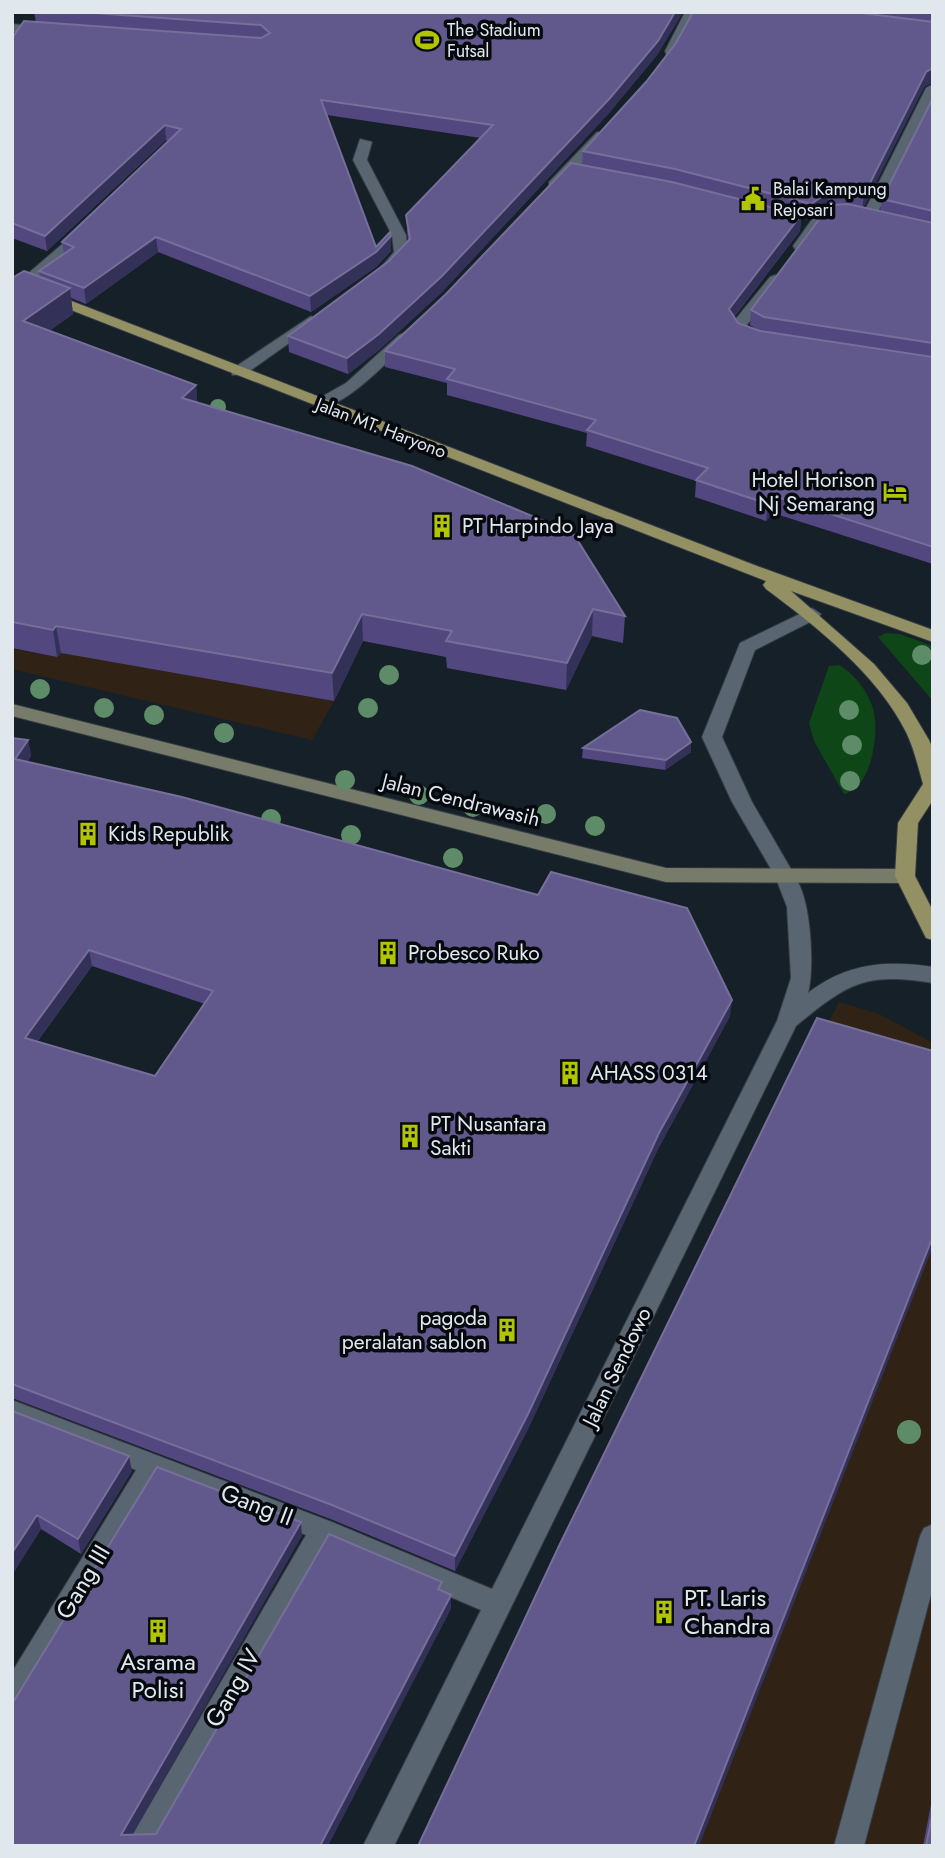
<svg xmlns="http://www.w3.org/2000/svg" width="945" height="1858" viewBox="0 0 945 1858" font-family="Jost,sans-serif">
<rect width="100%" height="100%" fill="#162029"/>
<g fill="#302316">
<path d="M12,649L57,657L61,652L334,701L312,740L12,669Z"/>
<path d="M839,1002L879,1014L933,1043V1846H428L732,1211Z"/>
</g>
<g fill="#0e4617">
<path d="M886,633L900,634L933,646V701L878,637Z"/>
<path d="M839,665C855,674 871,695 874,713C879,736 871,789 844,794L814,741L809,723L829,666Z"/>
</g>
<g fill="none" stroke-linecap="round" stroke-linejoin="round">
<g stroke="#343a42" stroke-width="2">
<g id="lane">
<path d="M12,24L49,27L55,31L49,35L12,32Z"/>
<path d="M360,139L372,142L367,160L406,235L408,253L389,275L384,276L377,272L394,252L392,235L353,160Z"/>
<path d="M311,316L319,321L316,324L244,375H232V369Z"/>
<path d="M812,608L821,614L818,618L755,650L722,737L752,802L795,876L785,883L778,881L732,802L702,737L740,643Z"/>
<path d="M933,1524V1587L864,1846H834L920,1536L924,1528Z"/>
</g>
</g>
<g stroke="#343a42" stroke-width="2">
<g id="street">
<path d="M685,12H697L676,54H666L665,51Z"/>
<path d="M933,84V102L875,218L873,221H863L861,218L926,88Z"/>
<path d="M597,132L609,135L559,188H549V182Z"/>
<path d="M841,208L859,214L852,218H831L805,249H795L793,246L815,215Z"/>
<path d="M82,227L89,231L87,234L27,289H17V283Z"/>
<path d="M775,275L783,280L746,326L765,338L757,343L737,336L730,326L770,277Z"/>
<path d="M404,333L409,335V341C391,358 340,414 314,407V401L346,383L399,335Z"/>
<path d="M785,869C812,877 815,970 808,993C847,963 886,960 933,967V983C865,972 848,983 796,1026L394,1846H363L481,1610L329,1545L157,1846H126L306,1535L159,1479L22,1707L12,1711V1672L136,1470L12,1422V1400L332,1522L492,1589L777,1021L791,978L787,907L775,876Z"/>
</g>
</g>
<g stroke="#343a42" stroke-width="2">
<path id="secondary" d="M12,704L666,868L905,869L915,876L905,883L666,882L12,716Z"/>
</g>
<g stroke="#343a42" stroke-width="2">
<path id="primary" d="M12,278L757,566L933,630V642L791,591L874,664L907,703L929,740L933,750V800L918,823L915,876L933,911V940L926,938L895,876L898,823L923,784C918,767 914,748 906,732C877,674 817,627 766,589L763,585L766,581L12,287Z"/>
</g>
<use href="#lane" fill="#596571" fill-rule="evenodd"/>
<use href="#street" fill="#596571" fill-rule="evenodd"/>
<use href="#secondary" fill="#767b6a" fill-rule="evenodd"/>
<use href="#primary" fill="#939163" fill-rule="evenodd"/>
</g>
<g fill="#5e8c68">
<circle cx="218" cy="407" r="8"/>
<circle cx="922" cy="655" r="10"/>
<circle cx="389" cy="675" r="10"/>
<circle cx="40" cy="689" r="10"/>
<circle cx="104" cy="708" r="10"/>
<circle cx="368" cy="708" r="10"/>
<circle cx="849" cy="710" r="10"/>
<circle cx="154" cy="715" r="10"/>
<circle cx="224" cy="733" r="10"/>
<circle cx="852" cy="745" r="10"/>
<circle cx="345" cy="780" r="10"/>
<circle cx="850" cy="781" r="10"/>
<circle cx="419" cy="795" r="10"/>
<circle cx="473" cy="807" r="10"/>
<circle cx="546" cy="814" r="10"/>
<circle cx="271" cy="819" r="10"/>
<circle cx="595" cy="826" r="10"/>
<circle cx="351" cy="835" r="10"/>
<circle cx="453" cy="858" r="10"/>
<circle cx="909" cy="1432" r="12"/>
</g>
<g fill="#52487f" fill-rule="evenodd">
<path d="M34,12H683L657,55L609,113L442,292L379,350L348,374L289,352L288,336L389,261L408,241L406,215L481,138L327,115L376,247L391,251L376,267L311,312L158,252L86,304L71,298L73,314L49,331L196,385L197,403L625,616L623,643L592,636L566,690L447,668L446,657L363,641L334,701L61,653L57,657L12,648V278L40,277L39,271L64,254L62,242L168,141L166,140L47,251L12,238V38L36,22Z"/>
<path d="M693,12H933V82L924,87L863,208L880,212L882,199L933,98V564L773,513L766,521L695,497L696,481L586,446L587,433L447,395V383L385,367V351L582,165L583,151L646,82L676,43ZM827,207H829L751,310L750,325L760,331L738,323L734,317L800,231L801,217L809,219Z"/>
<path d="M12,738L28,740L31,756L27,762L730,1016L658,1149L528,1429L455,1571L333,1520L12,1398ZM92,966L205,1004L155,1076L37,1042Z"/>
<path d="M691,742V752L665,770L582,758L583,748Z"/>
<path d="M12,1411L132,1471L81,1554L41,1529L12,1575Z"/>
<path d="M933,1794V1846H923Z"/>
</g>
<g fill="#333158">
<path d="M675,12H683L657,55L609,113L442,292L379,350L348,374L347,358Z"/>
<path d="M933,68V82L924,87L862,210L864,195L926,72Z"/>
<path d="M165,125L166,140L47,251L45,236Z"/>
<path d="M829,192L827,207L809,219L811,204Z"/>
<path d="M801,215L800,231L728,324L729,309Z"/>
<path d="M391,236V251L376,267L311,312L310,296Z"/>
<path d="M156,237L158,252L86,304L84,288Z"/>
<path d="M70,288L73,314L27,347L23,321Z"/>
<path d="M196,385L198,411L182,398Z"/>
<path d="M775,496L773,513L766,521L768,504Z"/>
<path d="M593,609L592,636L566,690L567,663Z"/>
<path d="M362,614L363,641L334,701L332,673Z"/>
<path d="M56,626L61,653L57,657L53,630Z"/>
<path d="M28,740L31,756L18,775L15,759Z"/>
<path d="M691,742V752L665,770L666,760Z"/>
<path d="M89,950L92,966L28,1054L25,1038Z"/>
<path d="M732,1000L730,1016L658,1149L528,1429L455,1571V1556L659,1133Z"/>
<path d="M933,1236V1246L699,1846H694Z"/>
<path d="M129,1456L132,1471L81,1554L78,1539Z"/>
<path d="M37,1515L41,1529L12,1575V1553Z"/>
<path d="M301,1522L302,1536L126,1846L121,1835Z"/>
<path d="M451,1595V1609L328,1846H320Z"/>
</g>
<g fill="#61598b" stroke="#756f9a" stroke-width="2" fill-rule="evenodd">
<path d="M80,12H675L658,41L610,98L442,276L379,334L347,358L288,336L389,261L410,239L406,215L493,125L321,100L376,247L390,232L391,236L376,252L310,296L156,237L84,288L39,271L74,247L62,242L181,129L165,125L45,236L12,223V38L24,21L261,38L270,33L261,25Z"/>
<path d="M693,12H853L933,22V68L926,72L864,195L829,192L811,204L675,169L583,151L646,82L676,43Z"/>
<path d="M933,98V211L882,199Z"/>
<path d="M571,163L672,182L801,215L729,309L738,323L760,331L933,357V547L775,496L768,504L696,480L708,468L587,430L596,420L447,379L455,369L385,351L446,294Z"/>
<path d="M848,204L933,223V343L764,317L751,310L830,205Z"/>
<path d="M24,271L70,288L23,321L196,385L182,398L412,466L573,533L625,616L593,609L567,663L446,641L452,631L362,614L332,673L56,626L53,630L12,622V278Z"/>
<path d="M640,710L677,718L691,742L666,760L583,748Z"/>
<path d="M12,738L28,740L15,759L182,797L538,895L551,872L687,908L732,1000L659,1133L528,1414L455,1556L332,1505L12,1384ZM89,950L213,991L155,1076L25,1038Z"/>
<path d="M817,1018L933,1051V1236L694,1846H418L559,1546Z"/>
<path d="M12,1411L129,1456L78,1539L37,1515L12,1553Z"/>
<path d="M157,1467L301,1522L121,1835L156,1834L329,1534L442,1582L438,1589L451,1595L320,1846H12V1704Z"/>
<path d="M933,1811V1846H926Z"/>
</g>
<defs>
<g id="stadium-bare" transform="scale(1.89)"><path d="M0-5a6.5 5 0 1 0 0 10a6.5 5 0 1 0 0-10ZM-3.5-1.8h7v3.6h-7Z" fill="#b1c500" stroke="#06090d" stroke-width="2.5" paint-order="stroke"/></g>
<g id="civic-bare" transform="scale(1.89)"><path d="M-.6-6.5H3V-4.5H.6V-3L4-1V1h2V6H-6V1h2V-1L-.6-3ZM-1.2 2.5V6h2.4V2.5Z" fill="#b1c500" stroke="#06090d" stroke-width="2.5" paint-order="stroke"/></g>
<g id="hotel-bare" transform="scale(1.89)"><path d="M-6-4.5h1.5V1H6V5H4.5V3h-9V5H-6ZM-4 0a1.8 1.8 0 1 1 3.6 0ZM.5 0V-2.5h3Q6-2.5 6 0Z" fill="#b1c500" stroke="#06090d" stroke-width="2.5" paint-order="stroke"/></g>
<g id="building-bare" transform="scale(1.89)"><path d="M-4-6H4V6H1V3H-1V6H-4ZM-2.5-4.3h1.7v1.8h-1.7ZM.8-4.3h1.7v1.8H.8ZM-2.5-1h1.7V.8h-1.7ZM.8-1h1.7V.8H.8Z" fill="#b1c500" stroke="#06090d" stroke-width="2.5" paint-order="stroke"/></g>
</defs>
<g fill-rule="evenodd">
<use href="#stadium-bare" x="427" y="40"/>
<use href="#civic-bare" x="753" y="199"/>
<use href="#hotel-bare" x="895" y="492"/>
<use href="#building-bare" x="442" y="526"/>
<use href="#building-bare" x="88" y="834"/>
<use href="#building-bare" x="388" y="953"/>
<use href="#building-bare" x="570" y="1073"/>
<use href="#building-bare" x="410" y="1136"/>
<use href="#building-bare" x="507" y="1330"/>
<use href="#building-bare" x="664" y="1612"/>
<use href="#building-bare" x="158" y="1631"/>
</g>
<g text-anchor="middle" stroke-width="7" stroke-linejoin="round" paint-order="stroke">
<g font-size="18" fill="#e0e7ed" stroke="#06090d" text-anchor="start">
<text x="447" y="36">The Stadium<tspan x="447" dy="21">Futsal</tspan></text>
<text x="773" y="195">Balai Kampung<tspan x="773" dy="21">Rejosari</tspan></text>
</g>
<g font-size="18" fill="#e0e7ed" stroke="#06090d">
<text transform="translate(381 428) rotate(21)" y="6">Jalan MT. Haryono</text>
</g>
<g font-size="21" fill="#e0e7ed" stroke="#06090d" text-anchor="start">
<text x="875" y="487" text-anchor="end">Hotel Horison<tspan x="875" dy="24">Nj Semarang</tspan></text>
<text x="462" y="533">PT Harpindo Jaya</text>
<text x="108" y="841">Kids Republik</text>
<text x="408" y="960">Probesco Ruko</text>
<text x="590" y="1080">AHASS 0314</text>
<text x="430" y="1131">PT Nusantara<tspan x="430" dy="24">Sakti</tspan></text>
<text x="487" y="1325" text-anchor="end">pagoda<tspan x="487" dy="24">peralatan sablon</tspan></text>
</g>
<g font-size="21" fill="#e0e7ed" stroke="#06090d">
<text transform="translate(461 800) rotate(14)" y="7">Jalan Cendrawasih</text>
<text transform="translate(617 1367) rotate(-64)" y="7">Jalan Sendowo</text>
</g>
<g font-size="24" fill="#e0e7ed" stroke="#06090d">
<text transform="translate(257 1505) rotate(21)" y="8">Gang II</text>
<text transform="translate(83 1582) rotate(-59)" y="8">Gang III</text>
<text transform="translate(233 1688) rotate(-60)" y="8">Gang IV</text>
</g>
<g font-size="24" fill="#e0e7ed" stroke="#06090d" text-anchor="start">
<text x="684" y="1606">PT. Laris<tspan x="684" dy="28">Chandra</tspan></text>
<text x="158" y="1670" text-anchor="middle">Asrama<tspan x="158" dy="28">Polisi</tspan></text>
</g>
</g>
<rect width="945" height="1858" fill="none" stroke="#e0e7ed" stroke-width="28"/>
</svg>
